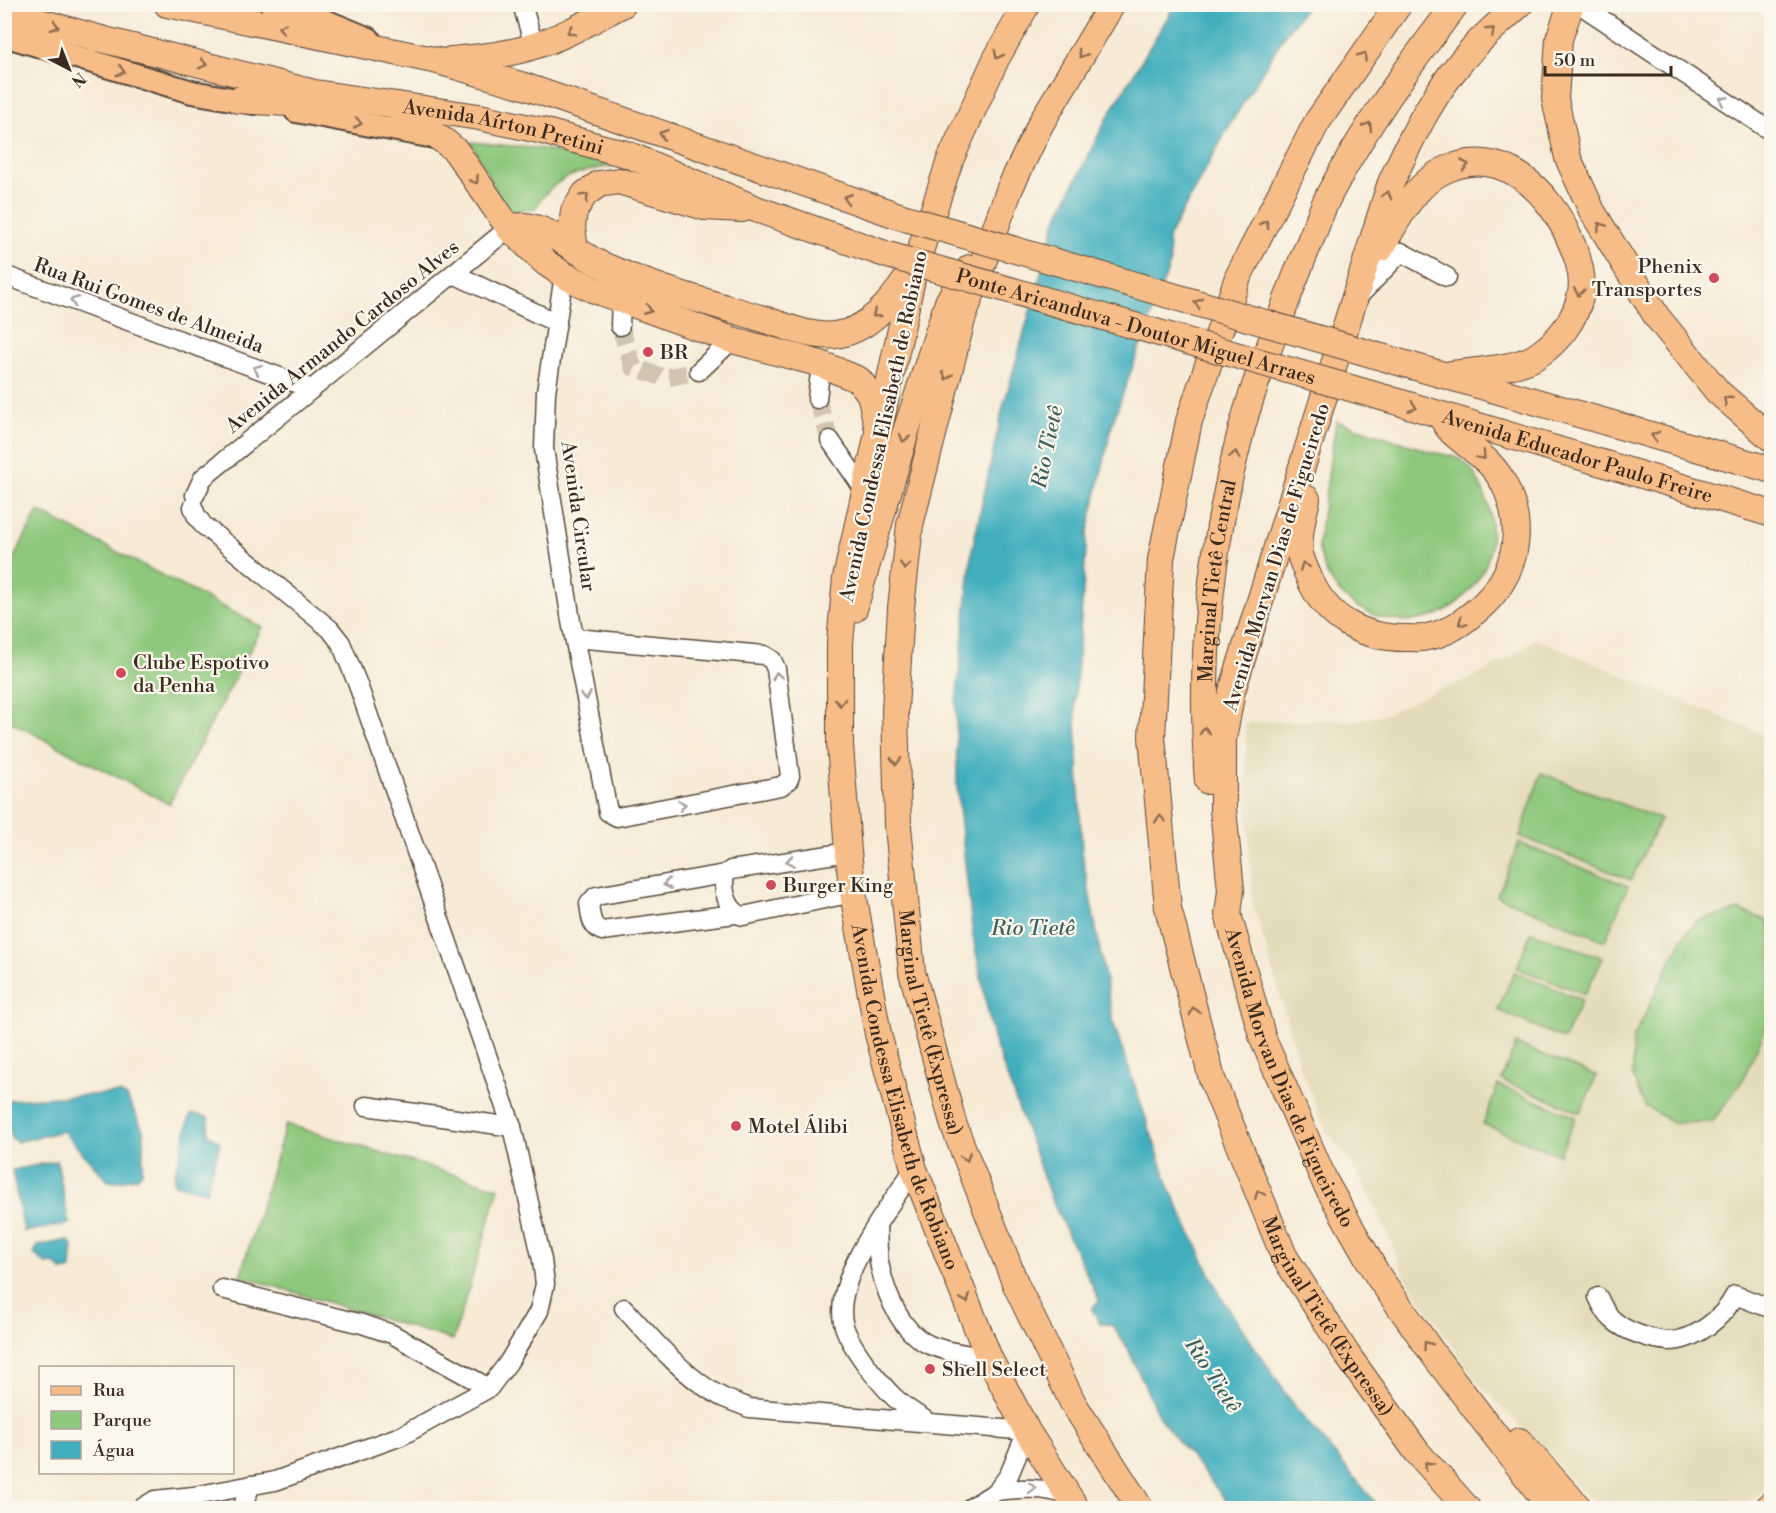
<svg xmlns="http://www.w3.org/2000/svg" width="1776" height="1513" viewBox="0 0 1776 1513" font-family="'Libre Bodoni',serif">
<rect width="100%" height="100%" fill="#fbf7ec"/>
<filter id="ink" filterUnits="userSpaceOnUse"><feTurbulence type="fractalNoise" baseFrequency=".0167" numOctaves="2"/><feDisplacementMap in="SourceGraphic" scale="12" xChannelSelector="R" yChannelSelector="G"/><feConvolveMatrix kernelMatrix="1 2 1 2 8 2 1 2 1" color-interpolation-filters="sRGB"/></filter>
<filter id="wash" filterUnits="userSpaceOnUse"><feTurbulence type="fractalNoise" baseFrequency=".008" numOctaves="4" result="noise"/><feDisplacementMap in="SourceGraphic" scale="24" xChannelSelector="R" yChannelSelector="G"/><feGaussianBlur stdDeviation="1.35" result="paint"/><feColorMatrix in="noise" values="0 0 0 0 0 0 0 0 0 0 0 0 0 0 0 0 0 1.4 0 .05"/><feComposite in="paint" operator="in"/></filter>
<g filter="url(#wash)">
<rect width="100%" height="100%" fill="#f7ead6"/>
<path fill="#e4dbba" d="M1535,638L1771,738L1772,1308L1765,1324L1772,1327V1479L1758,1497L1742,1508H1602L1572,1481L1475,1379L1405,1277L1386,1231L1356,1170L1326,1131L1300,1067L1252,899L1246,791V722L1354,720L1386,714L1433,692L1476,676L1516,654Z"/>
<g fill="#8ec87d" stroke="#64794e" stroke-width="1.5">
<path d="M471,142L543,149L613,166C578,172 554,175 535,209L507,212Z"/>
<path d="M1336,421C1368,431 1400,442 1432,452C1441,454 1456,456 1463,461C1475,469 1488,499 1490,513C1491,525 1493,538 1490,550C1488,565 1479,578 1470,590C1434,634 1370,629 1335,587C1325,575 1321,559 1318,545Z"/>
<path d="M38,511L262,627L169,804L5,719V575Z"/>
<path d="M1541,773L1660,819L1631,880L1520,836Z"/>
<path d="M1519,843L1628,886L1605,941L1497,896Z"/>
<path d="M1738,910L1766,920L1771,927V1017L1741,1083L1712,1122L1674,1123L1645,1106L1633,1078V1039L1682,939L1697,921Z"/>
<path d="M1531,932L1603,958L1585,994L1517,968Z"/>
<path d="M1514,972L1582,1000L1564,1039L1498,1010Z"/>
<path d="M1516,1044L1597,1076L1580,1112L1501,1080Z"/>
<path d="M1498,1085L1576,1117L1559,1155L1483,1124Z"/>
<path d="M286,1124L499,1188L453,1340L240,1276Z"/>
</g>
<g fill="#40aebd" stroke="#3e6c6e" stroke-width="1.5">
<path d="M1175,5H1308L1285,34L1231,123L1168,238L1170,264L1113,421L1087,536L1075,699L1082,853L1114,1025L1170,1189L1221,1297L1295,1407L1380,1508H1232L1159,1417L1128,1349L1112,1325L1100,1323L1092,1309L1099,1300L1052,1201L993,1038L973,937L957,788L956,702L972,550L1003,407L1056,220L1106,120Z"/>
<path d="M120,1093L127,1097L144,1132L142,1172L138,1177L114,1182L108,1181L63,1131L17,1142L11,1138L5,1105L9,1100Z"/>
<path d="M194,1114L209,1118L208,1134L220,1142L207,1190L205,1192L175,1184L173,1180L190,1116Z"/>
<path d="M57,1161L69,1224L24,1232L12,1170Z"/>
<path d="M68,1240L73,1246L71,1269L63,1271L53,1263L46,1264L34,1254L37,1246Z"/>
</g>
</g>
<g filter="url(#ink)">
<g fill="none" stroke-linecap="round" stroke-linejoin="round">
<g stroke="#d1c4b1" stroke-width="18" stroke-dasharray="18 9" stroke-linecap="butt">
<path d="M620,326L633,367L665,378L699,371"/>
<path d="M817,399L830,440"/>
</g>
<g stroke="#57473a" stroke-width="21">
<g id="minor">
<path d="M522,4L534,46"/>
<path d="M1579,4L1772,132"/>
<path d="M454,274L557,323"/>
<path d="M4,275L312,389"/>
<path d="M564,275L546,392L544,449L571,621L608,812L617,817L781,786L788,781L790,776L776,669L772,660L764,655L575,638"/>
<path d="M1358,297L1401,252L1447,277"/>
<path d="M620,326L621,300"/>
<path d="M699,371L732,340"/>
<path d="M817,399L821,364"/>
<path d="M830,440L865,491"/>
<path d="M195,495L203,478L509,228"/>
<path d="M848,852L731,870L725,874C722,890 727,911 743,916L853,893"/>
<path d="M725,874L596,896L589,904C591,915 590,926 602,931L735,914"/>
<path d="M366,1106L512,1127"/>
<path d="M914,1169C890,1206 834,1276 843,1322C846,1337 861,1358 870,1370C889,1393 898,1404 924,1419"/>
<path d="M877,1226C878,1239 877,1254 880,1267C887,1298 903,1337 935,1347C952,1353 972,1355 989,1358"/>
<path d="M222,1289L362,1324L392,1334L489,1388"/>
<path d="M1598,1297C1602,1306 1606,1314 1613,1320C1626,1332 1652,1340 1669,1341C1695,1341 1724,1317 1735,1295L1772,1309"/>
<path d="M624,1308C651,1338 686,1379 722,1397C731,1401 740,1404 749,1408L1027,1431L1009,1475L997,1491L970,1508"/>
<path d="M997,1491C1022,1488 1043,1487 1067,1495"/>
<path d="M142,1508L155,1500L194,1496L275,1481L401,1436L489,1388L508,1363L539,1311L545,1284L542,1260L512,1127L358,685L341,643L330,629L203,525L196,515L193,507"/>
<path d="M242,1508L251,1485"/>
</g>
</g>
<g stroke="#57473a" stroke-width="26">
<g id="major">
<path d="M271,4L320,19L369,39"/>
<path d="M4,35L192,92L254,103"/>
<path d="M296,111L434,137"/>
</g>
</g>
<g stroke="#57473a" stroke-width="28">
<g id="highway">
<path d="M167,4L438,61L524,86L902,217"/>
<path id="s1" d="M1027,4L996,59L950,160L914,270L846,578L840,643V745L848,852L853,893L878,1034L914,1169L989,1358L1027,1431L1076,1508"/>
<path id="s2" d="M1112,4L1041,123L1010,188L962,320L910,525L901,608L895,710L898,826L912,972L954,1126L1016,1285L1073,1403L1140,1508"/>
<path id="s3" d="M1399,4L1317,122L1238,277L1189,421L1161,559L1152,737L1168,908L1212,1079L1284,1256L1348,1356L1417,1452L1467,1508"/>
<path id="s4" d="M1520,4C1505,18 1489,31 1475,46C1437,85 1412,135 1390,185L1232,691L1223,739V809L1231,890L1228,914L1263,1039L1325,1182L1378,1276L1436,1358L1551,1508"/>
<path d="M1571,4L1559,39L1555,99L1568,158L1592,211L1657,317L1718,392L1772,439"/>
<path id="s5" d="M4,12L105,40L315,93L479,117L539,130L629,155L756,209L888,255"/>
<path d="M451,60C479,57 507,55 534,46C566,36 594,19 623,4"/>
<path d="M238,100L319,105"/>
<path d="M397,105L405,117L444,141L456,151L509,228L546,263L564,275L592,289L732,340L821,364L859,380L870,394L877,425"/>
<path d="M509,228C513,228 518,226 522,226C547,225 578,254 600,264C651,287 707,302 760,318C783,325 810,338 835,335C868,331 891,302 908,277"/>
<path d="M1381,248C1397,221 1413,186 1443,171C1501,143 1549,190 1570,240C1577,255 1584,276 1581,293C1576,320 1557,343 1535,357C1516,369 1468,371 1446,375"/>
<path d="M575,250L572,227L574,211L585,194L599,184L619,181L705,207L742,209"/>
<path d="M1395,361L1772,470"/>
<path id="s6" d="M1385,398L1772,514"/>
<path d="M1307,499C1303,516 1298,536 1300,553C1301,560 1305,568 1308,575C1325,619 1363,639 1409,638C1414,638 1421,639 1427,637C1444,634 1458,626 1471,615C1513,583 1528,536 1505,486C1492,459 1471,450 1451,431C1447,427 1444,421 1441,416"/>
<path d="M854,609L906,431L948,302L961,279L970,268"/>
<path id="s7" d="M1208,781C1199,666 1210,550 1239,439C1249,398 1265,358 1280,319C1290,290 1301,262 1313,234C1318,221 1323,206 1330,193C1366,125 1409,65 1456,4"/>
<path d="M1519,1441L1579,1508"/>
<path d="M1768,1508L1772,1504"/>
</g>
</g>
<use href="#minor" stroke="#fff" stroke-width="18"/>
<use href="#major" stroke="#f7bd88" stroke-width="22"/>
<use href="#highway" stroke="#f7bd88" stroke-width="26"/>
<g stroke="#57473a" stroke-width="28" stroke-linecap="butt">
<g id="highway-bridge">
<path d="M902,217L1395,361"/>
<path id="s8" d="M888,255L1385,398"/>
</g>
</g>
<use href="#highway-bridge" stroke="#f7bd88" stroke-width="26"/>
</g>
<defs><path id="oneway-chevron" d="M-2-3.5L2.5 0L-2 3.5" fill="none" stroke-width="1.6" stroke-linecap="round" stroke-linejoin="round" transform="scale(1.5)"/></defs>
<g stroke="#906c4e">
<use href="#oneway-chevron" transform="translate(55 26) rotate(16)"/>
<use href="#oneway-chevron" transform="translate(282 28) rotate(-168)"/>
<use href="#oneway-chevron" transform="translate(571 31) rotate(155)"/>
<use href="#oneway-chevron" transform="translate(1491 31) rotate(-42)"/>
<use href="#oneway-chevron" transform="translate(1082 54) rotate(121)"/>
<use href="#oneway-chevron" transform="translate(998 55) rotate(118)"/>
<use href="#oneway-chevron" transform="translate(1363 56) rotate(-55)"/>
<use href="#oneway-chevron" transform="translate(203 64) rotate(14)"/>
<use href="#oneway-chevron" transform="translate(121 71) rotate(17)"/>
<use href="#oneway-chevron" transform="translate(358 123) rotate(11)"/>
<use href="#oneway-chevron" transform="translate(1368 126) rotate(-59)"/>
<use href="#oneway-chevron" transform="translate(663 134) rotate(-161)"/>
<use href="#oneway-chevron" transform="translate(1465 165) rotate(-11)"/>
<use href="#oneway-chevron" transform="translate(475 180) rotate(57)"/>
<use href="#oneway-chevron" transform="translate(1387 195) rotate(-73)"/>
<use href="#oneway-chevron" transform="translate(585 197) rotate(-47)"/>
<use href="#oneway-chevron" transform="translate(847 198) rotate(-161)"/>
<use href="#oneway-chevron" transform="translate(1265 224) rotate(-63)"/>
<use href="#oneway-chevron" transform="translate(1601 226) rotate(-121)"/>
<use href="#oneway-chevron" transform="translate(1579 292) rotate(97)"/>
<use href="#oneway-chevron" transform="translate(1198 303) rotate(-164)"/>
<use href="#oneway-chevron" transform="translate(648 310) rotate(20)"/>
<use href="#oneway-chevron" transform="translate(876 314) rotate(140)"/>
<use href="#oneway-chevron" transform="translate(947 376) rotate(105)"/>
<use href="#oneway-chevron" transform="translate(1727 400) rotate(-139)"/>
<use href="#oneway-chevron" transform="translate(1413 407) rotate(18)"/>
<use href="#oneway-chevron" transform="translate(1655 436) rotate(-164)"/>
<use href="#oneway-chevron" transform="translate(904 438) rotate(106)"/>
<use href="#oneway-chevron" transform="translate(1235 455) rotate(-78)"/>
<use href="#oneway-chevron" transform="translate(1482 456) rotate(47)"/>
<use href="#oneway-chevron" transform="translate(905 566) rotate(96)"/>
<use href="#oneway-chevron" transform="translate(1304 566) rotate(-111)"/>
<use href="#oneway-chevron" transform="translate(1462 622) rotate(144)"/>
<use href="#oneway-chevron" transform="translate(840 702) rotate(90)"/>
<use href="#oneway-chevron" transform="translate(1205 731) rotate(-90)"/>
<use href="#oneway-chevron" transform="translate(896 761) rotate(89)"/>
<use href="#oneway-chevron" transform="translate(1160 819) rotate(-95)"/>
<use href="#oneway-chevron" transform="translate(1194 1011) rotate(-105)"/>
<use href="#oneway-chevron" transform="translate(966 1157) rotate(68)"/>
<use href="#oneway-chevron" transform="translate(1259 1194) rotate(-112)"/>
<use href="#oneway-chevron" transform="translate(966 1299) rotate(68)"/>
<use href="#oneway-chevron" transform="translate(1427 1345) rotate(-125)"/>
<use href="#oneway-chevron" transform="translate(1428 1465) rotate(-132)"/>
</g>
<g stroke="#a79f9a">
<use href="#oneway-chevron" transform="translate(1723 100) rotate(-146)"/>
<use href="#oneway-chevron" transform="translate(74 301) rotate(-159)"/>
<use href="#oneway-chevron" transform="translate(257 369) rotate(-160)"/>
<use href="#oneway-chevron" transform="translate(777 676) rotate(-100)"/>
<use href="#oneway-chevron" transform="translate(586 696) rotate(79)"/>
<use href="#oneway-chevron" transform="translate(682 805) rotate(-11)"/>
<use href="#oneway-chevron" transform="translate(790 861) rotate(171)"/>
<use href="#oneway-chevron" transform="translate(667 884) rotate(171)"/>
<use href="#oneway-chevron" transform="translate(1032 1488) rotate(2)"/>
</g>
</g>
<g fill="#d1495b" stroke="#fbf7ec" stroke-width="2">
<circle cx="1714" cy="278" r="6"/>
<circle cx="648" cy="352" r="6"/>
<circle cx="121" cy="673" r="6"/>
<circle cx="771" cy="885" r="6"/>
<circle cx="736" cy="1126" r="6"/>
<circle cx="930" cy="1369" r="6"/>
</g>
<g text-anchor="middle" stroke-width="4.5" stroke-linejoin="round" paint-order="stroke">
<g font-size="20" fill="#3b2a1e" stroke="#fbf7ec">
<text dy="7" stroke="none"><textPath href="#s5" startOffset="513">Avenida Aírton Pretini</textPath></text>
<text transform="translate(149 305) rotate(20)" y="7">Rua Rui Gomes de Almeida</text>
<text dy="7" stroke="none"><textPath href="#s8" startOffset="258">Ponte Aricanduva - Doutor Miguel Arraes</textPath></text>
<text transform="translate(342 336) rotate(-39)" y="7">Avenida Armando Cardoso Alves</text>
<text transform="translate(883 426) rotate(-78)" y="7">Avenida Condessa Elisabeth de Robiano</text>
<text dy="7" stroke="none"><textPath href="#s6" startOffset="201">Avenida Educador Paulo Freire</textPath></text>
<text transform="translate(579 516) rotate(82)" y="7">Avenida Circular</text>
<text transform="translate(1276 557) rotate(-73)" y="7">Avenida Morvan Dias de Figueiredo</text>
<text dy="7" stroke="none"><textPath href="#s7" startOffset="201">Marginal Tietê Central</textPath></text>
<text dy="7" stroke="none"><textPath href="#s2" startOffset="1064">Marginal Tietê (Expressa)</textPath></text>
<text dy="7" stroke="none"><textPath href="#s4" startOffset="1155">Avenida Morvan Dias de Figueiredo</textPath></text>
<text dy="7" stroke="none"><textPath href="#s1" startOffset="1132">Avenida Condessa Elisabeth de Robiano</textPath></text>
<text dy="7" stroke="none"><textPath href="#s3" startOffset="1402">Marginal Tietê (Expressa)</textPath></text>
</g>
<g font-size="20" fill="#3b2a1e" stroke="#fbf7ec" text-anchor="start">
<text x="1702" y="273" text-anchor="end">Phenix<tspan x="1702" dy="23">Transportes</tspan></text>
<text x="660" y="359">BR</text>
<text x="133" y="669">Clube Espotivo<tspan x="133" dy="23">da Penha</tspan></text>
<text x="783" y="892">Burger King</text>
<text x="748" y="1133">Motel Álibi</text>
<text x="942" y="1376">Shell Select</text>
</g>
<g font-size="21" font-style="italic" fill="#3d5f5e" stroke="#fbf7ec">
<text transform="translate(1047 447) rotate(-78)" y="7">Rio Tietê</text>
<text x="1033" y="935">Rio Tietê</text>
<text transform="translate(1213 1375) rotate(57)" y="7">Rio Tietê</text>
</g>
</g>
<rect width="1776" height="1513" fill="none" stroke="#fbf7ec" stroke-width="24"/>
<rect x="39" y="1366" width="195" height="108" fill="#fbf7ec" stroke="#aea59a" stroke-width="1.5"/>
<rect x="51" y="1386" width="30" height="9" fill="#f7bd88" stroke="#aea59a" stroke-width="1.5"/>
<text x="93" y="1396" font-size="18" fill="#3b2a1e">Rua</text>
<rect x="51" y="1411" width="30" height="18" fill="#8ec87d" stroke="#aea59a" stroke-width="1.5"/>
<text x="93" y="1426" font-size="18" fill="#3b2a1e">Parque</text>
<rect x="51" y="1441" width="30" height="18" fill="#40aebd" stroke="#aea59a" stroke-width="1.5"/>
<text x="93" y="1456" font-size="18" fill="#3b2a1e">Água</text>
<g transform="translate(69 69) rotate(138)" stroke="#fbf7ec" stroke-width="4.5" paint-order="stroke">
<path d="M0-4.5L10 22L0 15L-10 22Z" fill="#3b2a1e"/>
<text y="-9" font-size="16" font-weight="bold" text-anchor="middle" fill="#3b2a1e">N</text>
</g>
<path d="M1545 66v9h126v-9" fill="none" stroke="#3b2a1e" stroke-width="3"/>
<text x="1554" y="66" font-size="18" fill="#3b2a1e" stroke="#fbf7ec" stroke-width="4.5" paint-order="stroke">50 m</text>
</svg>
